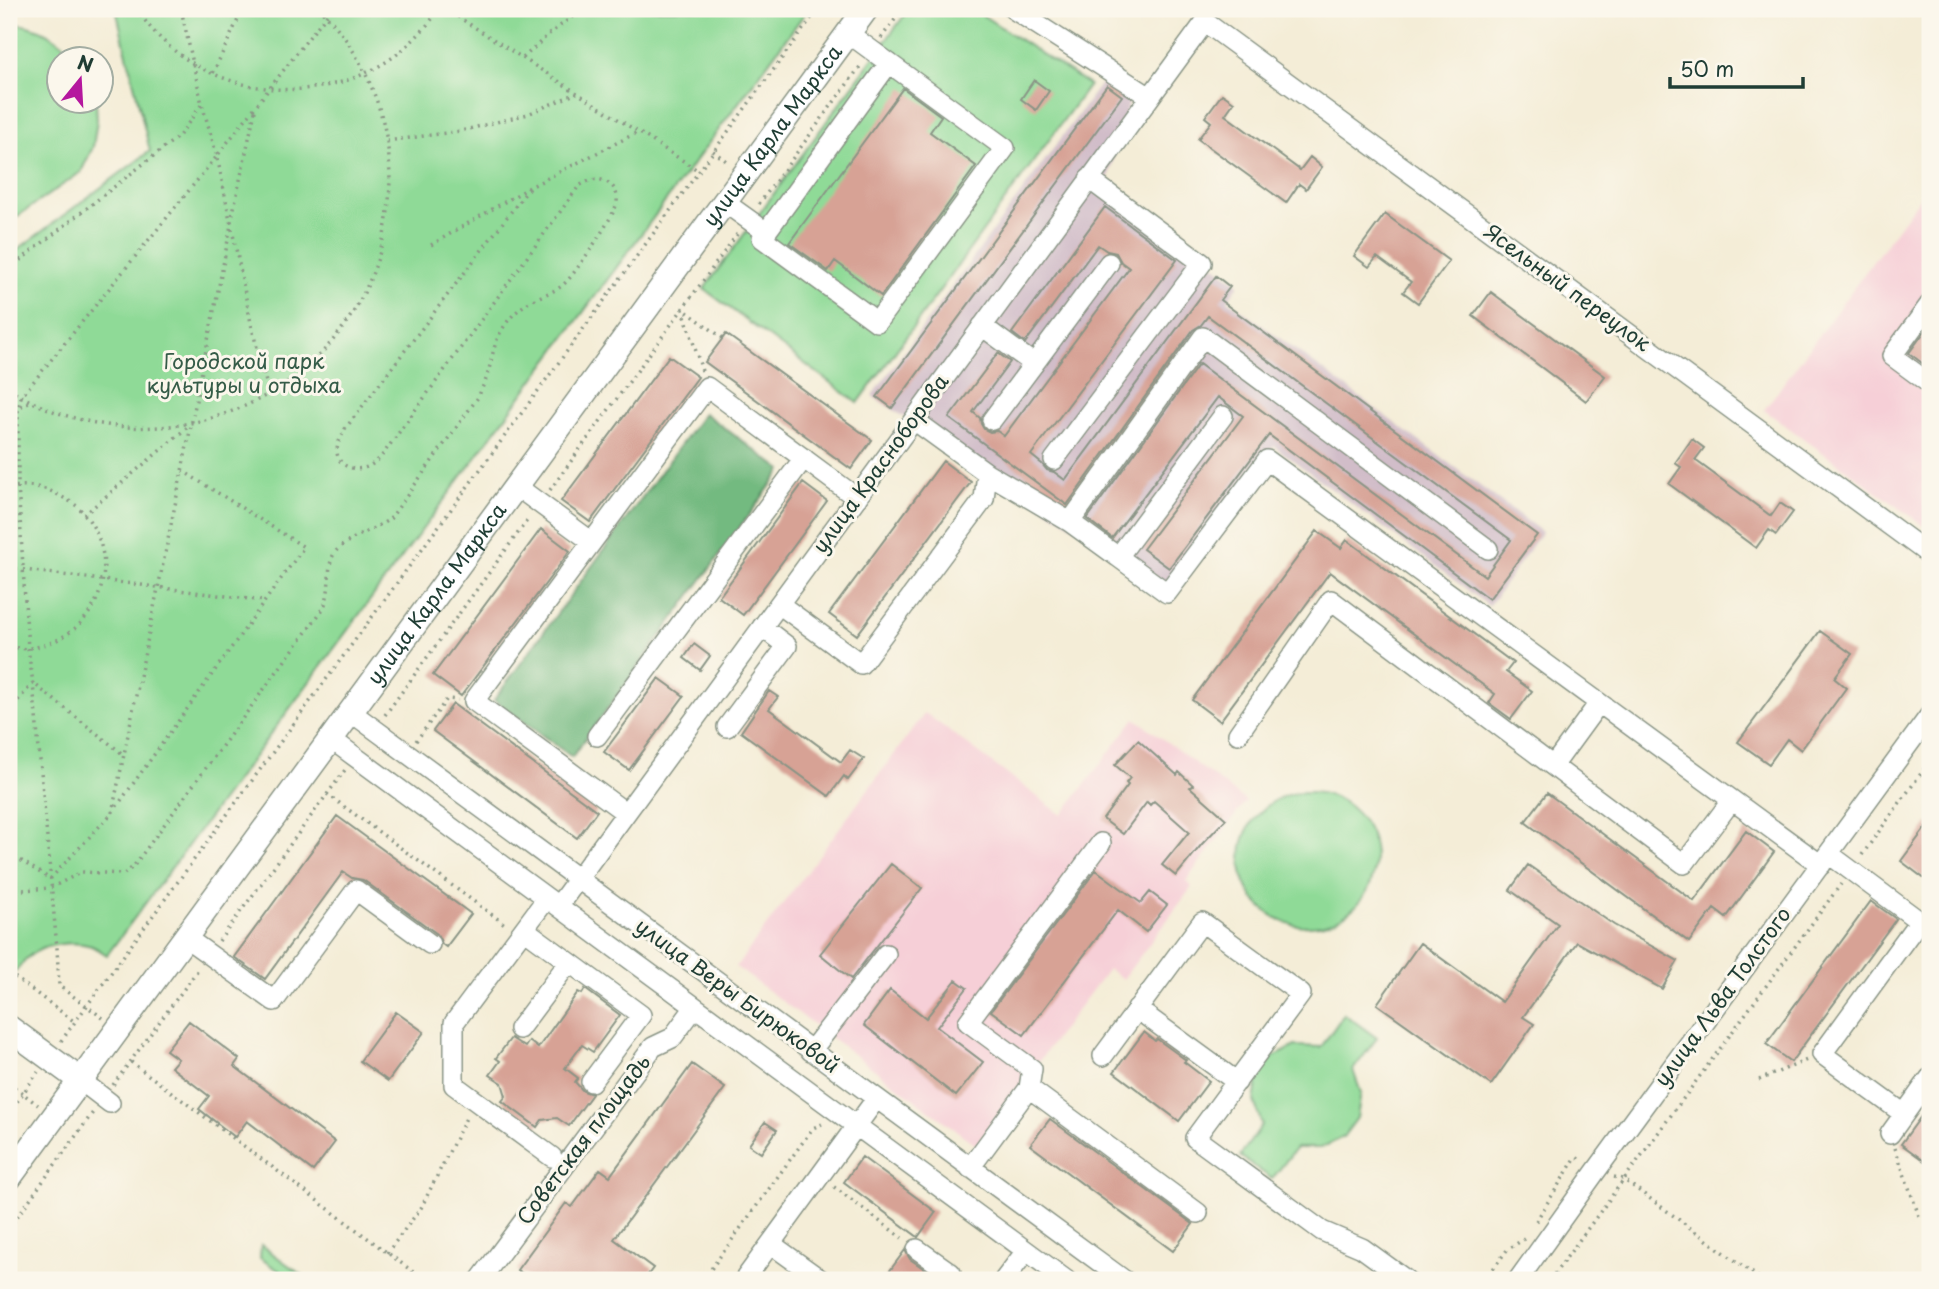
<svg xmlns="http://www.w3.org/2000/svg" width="1939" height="1289" viewBox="0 0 1939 1289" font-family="'Playpen Sans',sans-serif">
	<rect width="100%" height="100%" fill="#fbf7ec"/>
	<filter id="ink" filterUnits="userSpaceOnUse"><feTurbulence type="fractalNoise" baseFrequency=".0143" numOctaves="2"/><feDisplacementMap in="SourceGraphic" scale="14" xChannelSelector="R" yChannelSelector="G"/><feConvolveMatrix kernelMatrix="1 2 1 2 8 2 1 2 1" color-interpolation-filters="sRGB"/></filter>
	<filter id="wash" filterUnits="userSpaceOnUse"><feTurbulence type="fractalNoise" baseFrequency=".00686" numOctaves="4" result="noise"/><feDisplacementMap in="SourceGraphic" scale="28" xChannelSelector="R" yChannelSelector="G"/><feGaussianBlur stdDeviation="1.57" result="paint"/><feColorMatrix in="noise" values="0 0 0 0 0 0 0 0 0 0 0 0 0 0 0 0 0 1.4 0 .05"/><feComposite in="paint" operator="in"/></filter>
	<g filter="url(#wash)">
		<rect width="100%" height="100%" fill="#f4edd7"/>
		<path fill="#f6cfd7" d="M1930 184V530L1764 410Z
			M925 713 1062 815 1135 718 1246 801 1186 881 1192 887 1123 979 1108 969 976 1145 736 967Z"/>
		<path fill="#d1bdc9" d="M1106 77 1131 94 1106 186 1239 284 1228 300 1542 532 1489 606 1274 446 1168 588 872 396Z"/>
		<path fill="#8fda97" stroke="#578c66" stroke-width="2" d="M116 9H808L107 955C102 952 97 948 92 946 73 940 42 944 27 958 23 962 20 967 16 971L9 965V256L150 151Z
			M909 9H973L1089 85 858 403 704 289Z
			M9 23C40 25 58 38 80 59L60 60V102H96L97 120 93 147 81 172 9 222Z
			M1241 859a67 67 0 1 1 134 0a67 67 0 1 1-134 0Z
			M1344 1014 1377 1038 1353 1070 1361 1093 1357 1118 1343 1137 1321 1148H1296L1272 1179 1240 1156 1262 1125 1254 1101 1258 1077 1273 1057 1295 1046 1321 1047Z
			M261 1245 309 1280H310H293L260 1258Z"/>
		<path fill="#73ba80" stroke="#497c5a" stroke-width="2" d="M704 413 782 470 572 757 494 700Z"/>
		<g id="blocks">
			<path fill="#d7a295" d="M1034 80 1049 91 1036 110 1021 99Z
				M1107 85 1122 96 892 408 877 397Z
				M903 88 941 116 930 132 976 166 881 296 835 261 828 271 789 243Z
				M1222 94 1234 102 1225 115 1300 170 1310 157 1322 167 1306 189 1299 184 1286 203 1198 139 1211 122 1205 117Z
				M1105 207 1177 260 1031 455 1042 464 1047 470 1054 472 1065 480 1216 276 1230 287 1220 300 1537 535 1489 599 1269 435 1169 568 1143 549 1243 416 1218 397 1112 538 1087 519 1199 364 1485 576 1511 540 1208 316 1201 325 1193 330 1067 505 949 418 998 353 1010 362 973 412 980 418 981 424 984 429 990 432 997 431 1004 436 1129 268 1121 262 1116 253 1107 251 1098 245 1025 343 1012 333Z
				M1385 214 1449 261 1418 303 1403 292 1411 282 1377 257 1369 267 1354 256Z
				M1491 292 1605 376 1586 401 1473 316Z
				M1930 324V369L1909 353Z
				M726 334 872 440 851 469 705 362Z
				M669 356 698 377 590 522 561 501Z
				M1692 439 1704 448 1695 460 1771 516 1780 503 1793 512 1776 535 1769 530 1756 548 1669 484 1681 467 1675 463Z
				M943 461 971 482 857 635 829 614Z
				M803 483 827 501 743 615 719 597Z
				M541 529 570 551 461 696 433 675Z
				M1317 531 1341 548 1347 540 1513 663 1506 672 1532 691 1511 719 1489 703 1495 694 1330 572 1220 721 1192 700Z
				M1820 631 1852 654 1834 678 1846 688 1801 750 1787 739 1769 764 1738 742Z
				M694 644 710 656 700 670 684 658Z
				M659 678 684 696 629 770 604 752Z
				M769 691 778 697 769 709 841 762 850 750 864 759 848 780 844 776 829 796 741 732Z
				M453 704 597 811 577 838 433 731Z
				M1138 740 1177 775 1179 772 1193 785 1190 787 1226 819 1202 844 1176 876 1162 865 1189 832 1154 801 1150 805 1147 802 1123 834 1103 819 1128 785 1126 783 1130 778 1115 765Z
				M1547 793 1694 901 1746 831 1774 852 1726 918 1714 909 1689 942 1525 822Z
				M337 816 471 914 446 947 442 944 437 934 363 880 352 878 343 872 265 979 234 957Z
				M1930 822V883L1901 861Z
				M891 864 922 888 851 979 820 954Z
				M1528 865 1614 925 1678 961 1662 989 1577 942 1523 1017 1534 1024 1491 1085 1377 1004 1420 943 1502 1002 1558 924 1510 890Z
				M1096 870 1141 903 1150 892 1167 905 1146 932 1118 910 1024 1035 991 1011Z
				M1871 901 1896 919 1791 1062 1766 1044Z
				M956 980 967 988 937 1027 983 1062 956 1096 864 1025 890 990 926 1018Z
				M585 989 620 1015 593 1052 582 1045 565 1068 578 1078 575 1082 583 1091 592 1094 569 1126 557 1118 542 1120 537 1127 502 1101 506 1096 502 1083 490 1075 500 1061 496 1058 511 1038 525 1047 529 1041 538 1048 578 992 582 994Z
				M396 1012 424 1032 388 1081 360 1061Z
				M189 1021 239 1059 234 1066 335 1142 313 1171 247 1121 235 1137 199 1109 209 1096 171 1067 178 1059 166 1050Z
				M1144 1032 1155 1041 1157 1039 1186 1060 1184 1062 1209 1081 1179 1121 1114 1072Z
				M692 1064 725 1088 614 1239 653 1268 644 1280H532L517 1270 566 1203 572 1207 600 1169 610 1176Z
				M1930 1104V1165L1901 1144Z
				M1050 1119 1193 1224 1173 1251 1030 1145Z
				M765 1122 777 1130 761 1153 749 1145Z
				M862 1157 936 1212 918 1237 844 1182Z
				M905 1250 910 1259 929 1272 923 1280H883Z"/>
		</g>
	</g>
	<g filter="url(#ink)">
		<use href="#blocks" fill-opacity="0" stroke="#8a9586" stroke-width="2"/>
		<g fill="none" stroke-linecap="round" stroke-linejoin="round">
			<defs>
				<path id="minor" d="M1013 9 1150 97
					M1205 22 1930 555
					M848 33 1005 148 877 322 762 238 889 63
					M724 202 766 232
					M1930 304 1892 356 1930 384
					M982 326 1034 364
					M914 420 987 473 1070 522 1203 337 1488 549
					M992 420 1109 263
					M1054 460 1202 263 1089 179
					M516 486 592 542
					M1070 522 1118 557 1223 416
					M1118 557 1167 593 1267 460 1821 865
					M779 604 861 664 984 499 987 473
					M351 712 1124 1280
					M727 727 787 646 762 627
					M1238 734 1331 600 1684 864 1732 800
					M597 736 804 458
					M331 739 1066 1280
					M1553 766 1599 703
					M626 813 474 701 707 387 857 498
					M1829 854 1930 929
					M547 898 454 1023V1085L552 1157
					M558 906 1205 22
					M524 929 641 1015 591 1082
					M185 937 274 1001 356 890 430 944
					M1137 1009 1237 1082
					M519 1029 569 962
					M811 1051 886 954
					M1103 1056 1202 922 1301 994 1195 1138 1322 1231 1362 1248 1406 1280
					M80 1080 110 1103
					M1029 1088 1032 1069 968 1022 1101 843
					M1904 1114 1822 1054 1919 921
					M1890 1134 1930 1078
					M970 1168 1029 1088 1198 1213
					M771 1244 821 1280
					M917 1249 951 1273
					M480 1280 653 1047 672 1038 695 1007
					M744 1280 876 1099
					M1004 1280 1026 1251
					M1518 1280 1596 1171 1930 715"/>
				<g id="major">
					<path d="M9 1028 80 1080"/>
					<path id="s1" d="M9 1178 866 9"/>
				</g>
			</defs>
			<use href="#minor" stroke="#8a9586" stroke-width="22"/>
			<use href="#major" stroke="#8a9586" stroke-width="27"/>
			<path stroke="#8a9586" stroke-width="3.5" stroke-dasharray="2 5" stroke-linecap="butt" d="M137 9C191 95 315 115 396 55 413 42 427 26 440 9
				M446 9 699 171
				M881 38 903 9
				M523 58 549 34 583 9
				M213 73 243 9
				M387 141 461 131 528 114 577 93
				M713 151 729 163
				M759 204 862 64
				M231 222 256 106
				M232 229 252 328 269 394
				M431 245 530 187 638 132
				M9 269 179 136 202 104
				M702 371 683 309 723 338
				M9 389C150 477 340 408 382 244 392 203 393 159 382 118 371 78 350 38 320 9
				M9 414 30 401
				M9 488C25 483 46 487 60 496 66 499 73 503 78 507 129 558 100 638 30 648 23 650 16 647 9 647
				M550 490 738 233
				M84 515 190 425
				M9 568 264 601
				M9 711 33 683 124 755
				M385 715 529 518
				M416 741 447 699 458 700
				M327 794 506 925
				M112 813 182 471 231 225 217 156 202 104 181 9
				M9 853 50 879 112 813 304 547 183 471
				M1862 855 1930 761
				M9 891 50 888 82 872 124 874 133 867 323 609C330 595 328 581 330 565 331 560 333 554 337 550 346 540 376 528 390 519L479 396C481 389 485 383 487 376 492 361 493 344 502 330 510 316 522 305 537 298 547 293 557 291 565 283 575 274 616 214 617 202 618 192 613 184 604 181 595 177 588 181 579 186L381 457C377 461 372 465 367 467 354 472 337 466 337 451 337 443 342 436 345 429L530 187
				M219 941 345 770
				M9 973 75 1022
				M103 1018 59 986 57 948 33 683 28 649 18 485V408L21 397 217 156 331 9
				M61 1041 818 9
				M131 1062 424 1280
				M1759 1080 1807 1060
				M9 1083 38 1105
				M113 1085 200 967
				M9 1113 38 1072
				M1895 1148 1919 1216
				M1614 1177 1623 1179 1762 1280
				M834 1187 902 1238
				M1536 1221 1576 1157 1582 1161
				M9 1228 94 1111
				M387 1253 421 1208 467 1116
				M703 1280 813 1128 822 1124
				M1485 1280 1507 1250 1524 1239
				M1550 1280 1841 884"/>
			<use href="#minor" stroke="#fff" stroke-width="19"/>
			<use href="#major" stroke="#fff" stroke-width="24"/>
		</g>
	</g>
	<g text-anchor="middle" stroke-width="6" stroke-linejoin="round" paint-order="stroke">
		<g font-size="21" fill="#1f3d34" stroke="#fbf7ec">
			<text dy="7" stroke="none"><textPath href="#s1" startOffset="1292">улица Карла Маркса</textPath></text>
			<text transform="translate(1567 288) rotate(36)" y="7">Ясельный переулок</text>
			<text transform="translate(881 464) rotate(-54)" y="7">улица Красноборова</text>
			<text dy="7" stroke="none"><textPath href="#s1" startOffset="724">улица Карла Маркса</textPath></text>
			<text transform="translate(737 996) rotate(36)" y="7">улица Веры Бирюковой</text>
			<text transform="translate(1723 997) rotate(-54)" y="7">улица Льва Толстого</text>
			<text transform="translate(584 1140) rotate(-53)" y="7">Советская площадь</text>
		</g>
		<g font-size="21" fill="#355c48" stroke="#fbf7ec">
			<text x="244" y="369">Городской парк<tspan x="244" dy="24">культуры и отдыха</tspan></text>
		</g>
	</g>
	<rect width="1939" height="1289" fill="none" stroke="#fbf7ec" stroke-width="35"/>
	<g transform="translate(80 80) rotate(18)"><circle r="33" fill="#fbf7ec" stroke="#a3ada2" stroke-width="2"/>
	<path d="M0-5L12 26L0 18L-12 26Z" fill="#b5179e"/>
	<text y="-10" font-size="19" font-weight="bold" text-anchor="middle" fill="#1f3d34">N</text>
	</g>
	<path d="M1670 77v10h133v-10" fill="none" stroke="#1f3d34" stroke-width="3.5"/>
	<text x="1680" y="77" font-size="21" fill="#1f3d34" stroke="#fbf7ec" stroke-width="5" paint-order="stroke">50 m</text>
</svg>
